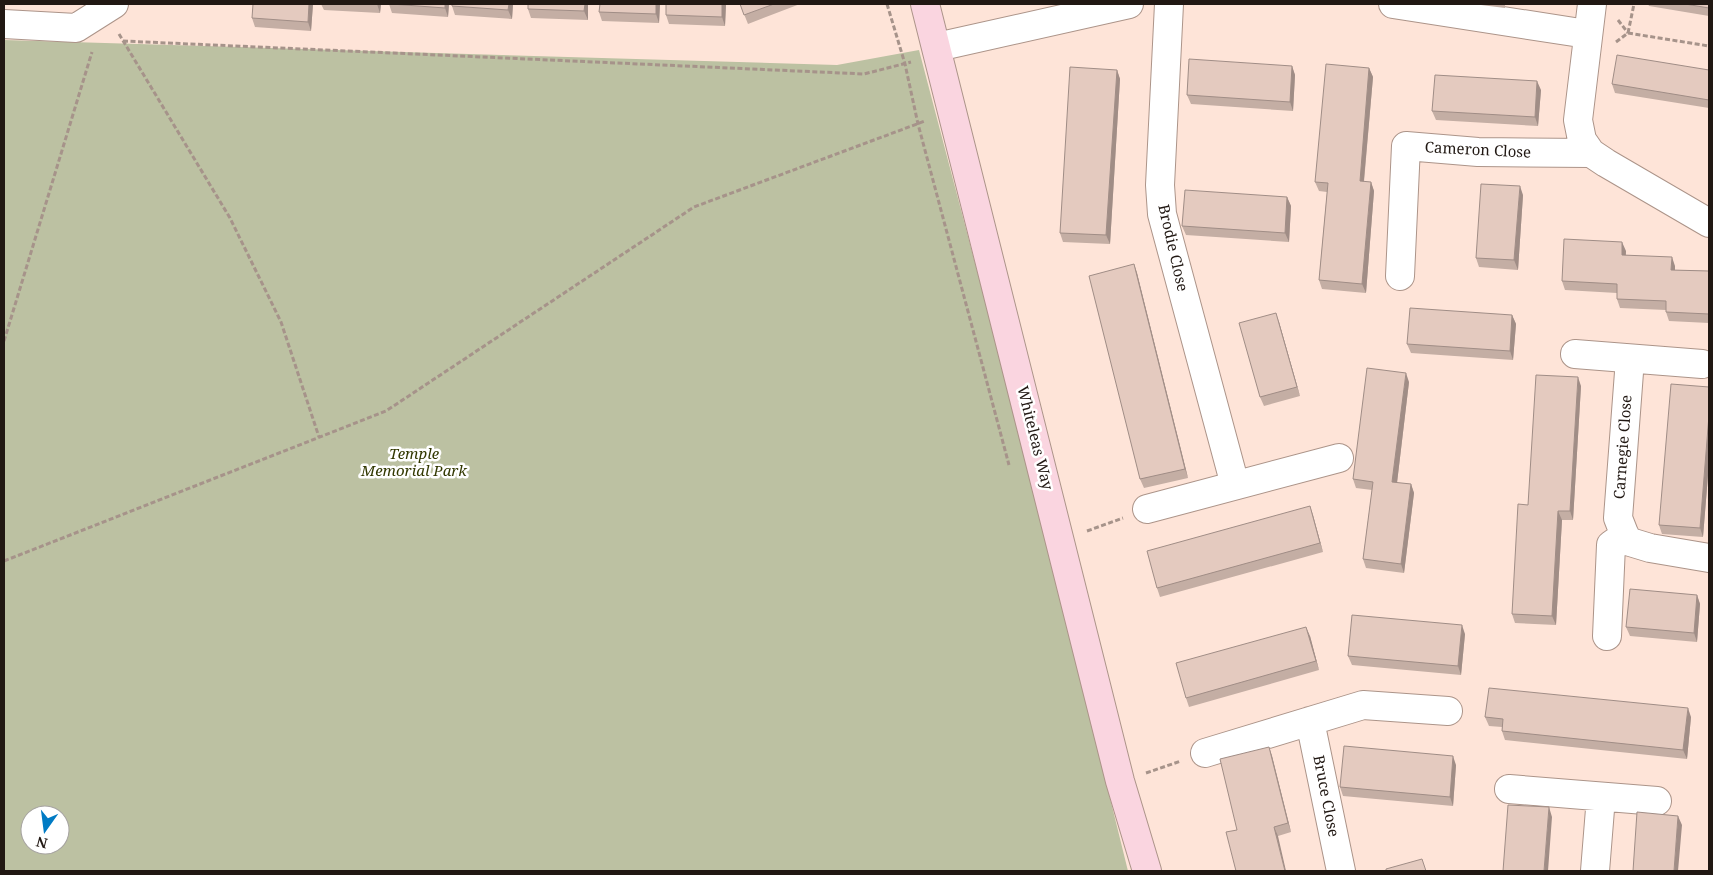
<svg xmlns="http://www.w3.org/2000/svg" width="1713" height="875" viewBox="0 0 1713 875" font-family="'Noto Serif',serif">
	<rect width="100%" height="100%" fill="#fee4d8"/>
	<path fill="#bcc1a2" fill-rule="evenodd" d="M4 40 837 65 919 50 1022 442 1128 871H4ZM30 815H60V845H30Z"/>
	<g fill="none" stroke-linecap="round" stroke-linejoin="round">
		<defs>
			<path id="minor" d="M1169 4 1160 185 1162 214 1235 485
				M1393 4 1587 34
				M1592 4 1578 120 1582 140 1591 153 1606 163 1709 223
				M4 24 76 28 114 4
				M937 47 1129 4
				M1400 276 1406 146 1478 152 1591 153
				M1575 354 1702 364
				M1630 359 1618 518 1627 541 1650 548 1709 558
				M1147 509 1339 458
				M1607 636 1611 545 1625 535
				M1310 721 1341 871
				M1205 753 1363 705 1448 711
				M1509 789 1657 801
				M1595 871 1601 797"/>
			<path id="secondary" d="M925 4 1120 781 1147 871"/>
		</defs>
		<use href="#minor" stroke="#ac9489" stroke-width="30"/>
		<use href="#secondary" stroke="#ac9489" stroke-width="30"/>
		<path stroke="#a6938a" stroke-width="3" stroke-dasharray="5 2.5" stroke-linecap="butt" d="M887 4 905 64 918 124 1009 465
			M1618 20 1628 33
			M1628 33 1634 4
			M119 34 230 218 281 322 319 437
			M123 41 864 74 911 62
			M1616 42 1628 33 1709 46
			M4 341 92 52
			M1087 531 1123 518
			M4 561 386 411 694 207 925 121
			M1146 773 1181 761"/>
		<use href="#minor" stroke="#fff" stroke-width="28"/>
		<use href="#secondary" stroke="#fad5e0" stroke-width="28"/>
	</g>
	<path fill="#c4aea4" d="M313 4 311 31 255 27 252 18Z
		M321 4H381L380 13 324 10Z
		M389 4H449L448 17 392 13Z
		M452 4H513L512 19 455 15 452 6Z
		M588 4V20L531 18 528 9Z
		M660 4 659 23 602 21 599 12Z
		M666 4H726L725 26 669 24 666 15Z
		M740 4H800L748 24Z
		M1473 4H1505V8Z
		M1648 4H1709V16L1649 6Z
		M1292 66 1295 75 1293 111 1191 104 1187 95Z
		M1369 68 1373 77 1364 182H1371L1374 191 1366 293 1322 289 1319 280 1327 192 1319 191 1315 182Z
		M1117 70 1120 79 1110 244 1063 242 1060 233Z
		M1709 70V108L1615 93 1612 84Z
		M1541 90 1538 126 1436 120 1432 111Z
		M1523 195 1518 270 1479 267 1476 258Z
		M1287 197 1291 206 1289 242 1186 235 1182 226Z
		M1626 251V255L1675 266V270L1709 271V323L1669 321 1666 312V310L1620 308 1617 299V293L1565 290 1562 281Z
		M1134 264 1137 273 1188 478 1144 488 1140 479Z
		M1512 315 1516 324 1513 360 1411 353 1407 344Z
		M1279 322 1300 396 1264 406 1260 397Z
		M1409 382 1397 483 1411 484 1414 493 1404 573 1366 568 1363 559 1372 490 1356 488 1353 479Z
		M1581 386 1573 520H1562L1556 625 1515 623 1512 614 1528 505Z
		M1709 387V463L1703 537 1662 534 1659 525Z
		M1310 506 1323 552 1160 597 1157 588Z
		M1697 595 1700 604 1697 642 1630 636 1626 627Z
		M1465 634 1461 675 1352 665 1348 656Z
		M1310 636 1319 670 1189 707 1186 698Z
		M1485 717H1691L1687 759 1505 740 1502 731V727L1489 726Z
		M1269 747 1272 756 1291 832 1278 836 1237 830Z
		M1456 765 1453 806 1343 796 1340 787Z"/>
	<path fill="#a08d86" d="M309 4H313L311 31 308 22Z
		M377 4H381L380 13Z
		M445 4H449L448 17 445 8Z
		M509 4H513L512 19 508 10Z
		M585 4H588V20L584 11Z
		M656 4H660L659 23 656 14Z
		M722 4H726L725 26 722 17Z
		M1292 66 1295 75 1293 111 1290 102Z
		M1369 68 1373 77 1363 190 1360 181Z
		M1117 70 1120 79 1110 244 1106 235Z
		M1537 81 1541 90 1538 126 1535 117Z
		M1371 182 1374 191 1366 293 1362 284Z
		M1520 186 1523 195 1518 270 1514 260Z
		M1287 197 1291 206 1289 242 1285 233Z
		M1622 242 1626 251 1625 264 1622 255Z
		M1672 257 1675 266V279L1671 270Z
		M1134 264 1137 273 1188 478 1185 469Z
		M1276 313 1279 322 1300 396 1297 387Z
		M1512 315 1516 324 1513 360 1510 351Z
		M1406 373 1409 382 1396 491 1392 482Z
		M1578 377 1581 386 1573 520 1570 511Z
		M1709 415V463L1703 537 1700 528Z
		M1411 484 1414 493 1404 573 1401 564Z
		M1310 506 1313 515 1323 552 1320 543Z
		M1558 511 1562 520 1556 625 1552 616Z
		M1697 595 1700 604 1697 642 1694 633Z
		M1462 625 1465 634 1461 675 1458 666Z
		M1306 627 1310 636 1319 670 1316 661Z
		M1688 708 1691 717 1687 759 1683 750Z
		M1269 747 1272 756 1291 832 1288 823Z
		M1453 756 1456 765 1453 806 1450 797Z
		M1549 807 1552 817 1548 871H1544Z
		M1678 816 1682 825 1678 871H1674Z
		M1274 827 1278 836 1286 871H1285Z"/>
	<path fill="#e4cabf" stroke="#a08d86" d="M253 4H309L308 22 252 18Z
		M391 4H445V8Z
		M452 4H509L508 10 452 6Z
		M528 4H585L584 11 528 9Z
		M600 4H656V14L599 12Z
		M666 4H722V17L666 15Z
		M740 4H774L744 15Z
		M1685 4H1709V8Z
		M1617 55 1709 70V100L1612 84Z
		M1189 59 1292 66 1290 102 1187 95Z
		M1326 64 1369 68 1360 181 1371 182 1362 284 1319 280 1328 183 1315 182Z
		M1070 67 1117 70 1106 235 1060 233Z
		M1435 75 1537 81 1535 117 1432 111Z
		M1481 184 1520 186 1514 260 1476 258Z
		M1185 190 1287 197 1285 233 1182 226Z
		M1564 239 1622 242V255L1672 257 1671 270 1709 271V314L1666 312V301L1617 299V284L1562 281Z
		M1134 264 1185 469 1140 479 1089 276Z
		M1410 308 1512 315 1510 351 1407 344Z
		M1276 313 1297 387 1260 397 1239 323Z
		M1367 368 1406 373 1392 482 1411 484 1401 564 1363 559 1373 482 1353 479Z
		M1536 375 1578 377 1570 511H1558L1552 616 1512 614 1518 504 1528 505Z
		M1671 384 1709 387V415L1700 528 1659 525Z
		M1310 506 1320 543 1157 588 1147 551Z
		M1630 589 1697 595 1694 633 1626 627Z
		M1352 615 1462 625 1458 666 1348 656Z
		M1306 627 1316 661 1186 698 1176 663Z
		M1489 688 1688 708 1683 750 1502 731 1503 719 1485 717Z
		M1344 746 1453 756 1450 797 1340 787Z
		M1269 747 1288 823 1274 827 1285 871H1236L1226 832 1237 830 1220 759Z
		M1508 805 1549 807 1544 871H1503Z
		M1637 812 1678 816 1674 871H1633Z
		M1422 859 1426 871H1386V869Z"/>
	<g text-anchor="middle" stroke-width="5" stroke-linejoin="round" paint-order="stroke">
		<g font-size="15" fill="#211813" stroke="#fff">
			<text transform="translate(1478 150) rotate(3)" y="5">Cameron Close</text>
			<text transform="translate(1173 248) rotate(77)" y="5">Brodie Close</text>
			<text transform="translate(1035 438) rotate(76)" y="5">Whiteleas Way</text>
			<text transform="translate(1623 447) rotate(-86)" y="5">Carnegie Close</text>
			<text transform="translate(1326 796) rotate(79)" y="5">Bruce Close</text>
		</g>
		<g font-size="15" font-style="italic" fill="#323800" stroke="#fff">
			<text x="414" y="459">Temple<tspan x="414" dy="17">Memorial Park</tspan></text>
		</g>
	</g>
	<rect width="1713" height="875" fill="none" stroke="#211813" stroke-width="10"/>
	<g transform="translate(45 830) rotate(194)"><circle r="24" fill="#ffffff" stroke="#a6a3a1"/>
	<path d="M0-4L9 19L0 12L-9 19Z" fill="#007bc4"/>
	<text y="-8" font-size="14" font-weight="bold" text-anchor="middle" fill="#211813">N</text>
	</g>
</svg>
